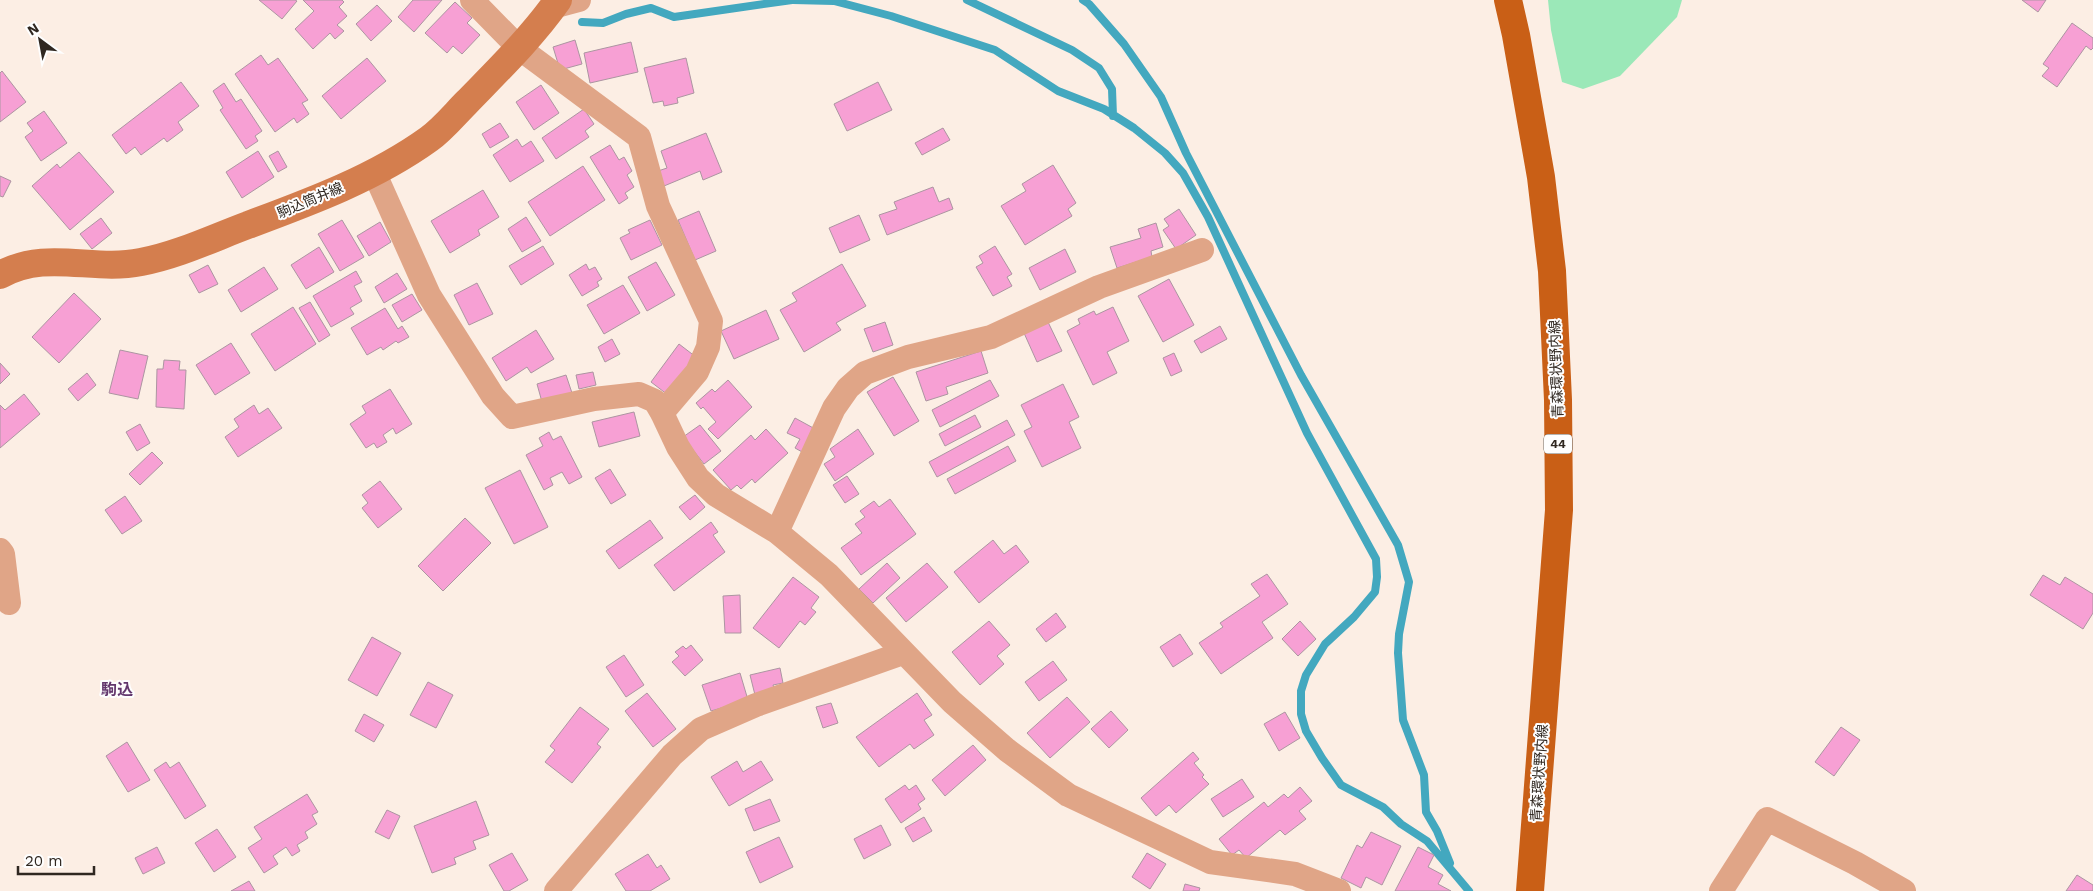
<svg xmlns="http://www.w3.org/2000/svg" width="2093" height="891" viewBox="0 0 2093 891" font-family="'Work Sans','Noto Sans JP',sans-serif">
	<rect width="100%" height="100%" fill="#fceee4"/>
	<path fill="#9be8b8" d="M1548 0H1682L1677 17 1620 76 1583 89 1562 82 1551 30Z"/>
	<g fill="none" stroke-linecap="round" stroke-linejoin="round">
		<path stroke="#43a8bf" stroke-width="8" d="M793 0 834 1 891 16 995 50 1058 91 1104 109 1134 128 1165 153 1183 173 1208 217 1307 433 1376 559 1377 577 1375 592 1354 617 1325 644 1306 675 1301 691V714L1306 731 1322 758 1341 785 1383 807 1401 824 1427 841 1469 891
			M967 0 1072 50 1099 68 1112 89 1113 116
			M1083 0 1089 4 1124 44 1161 97 1186 153 1301 375 1398 545 1409 582 1399 634 1398 653 1403 720 1424 775 1426 812 1437 831 1450 863
			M582 22 603 23 626 14 651 8 674 17 792 0"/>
	</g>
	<path fill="#f7a0d4" stroke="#ac95a1" d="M259 0H295L297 1 282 19Z
		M303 0H342L344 2 339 7 347 16 337 25 344 31 335 39 330 33 313 49 295 29 314 11Z
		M413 0H442L414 32 398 17Z
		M2022 0H2046L2038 12Z
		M455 2 472 18 467 23 480 35 462 54 453 46 447 53 425 33Z
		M377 5 392 21 371 41 356 24Z
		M2072 23 2093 38V48L2091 50 2086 46 2057 87 2042 76 2049 68 2043 64Z
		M575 40 582 64 560 70 553 47Z
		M631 42 638 72 590 83 584 53Z
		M261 55 268 65 278 58 308 100 302 103 309 114 297 123 294 118 275 132 235 74Z
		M367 58 386 81 341 119 322 96Z
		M686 58 694 93 677 98 678 103 664 106 663 101 653 103 644 68Z
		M2 71 26 102 0 122V73Z
		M181 82 199 106 178 122 183 130 167 142 164 138 141 155 135 147 126 154 112 135Z
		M878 82 892 110 847 131 834 104Z
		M224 83 236 102 241 99 262 131 255 136 258 141 246 149 220 110 223 108 213 91Z
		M541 85 559 113 534 130 516 102Z
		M584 109 594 124 585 131 589 137 556 159 542 138Z
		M44 111 67 143 41 161 25 137 33 131 27 123Z
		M500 123 509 137 490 148 482 134Z
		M943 128 950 140 922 155 915 143Z
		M706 133 722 172 703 180 700 171 664 186 658 171 667 168 661 151Z
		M517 139 522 147 531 141 544 161 510 182 493 155Z
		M610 145 619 160 624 157 632 171 627 175 634 187 625 193 628 198 619 204 590 157Z
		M258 151 274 177 242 198 226 172Z
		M278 151 287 167 278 172 269 156Z
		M79 152 114 192 70 230 32 186 57 164 60 168Z
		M1053 165 1076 203 1068 209 1072 216 1025 245 1001 206 1026 191 1022 184Z
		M583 166 605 200 550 236 528 202Z
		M0 176 11 181 3 197 0 196Z
		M933 187 939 202 949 198 953 209 887 235 879 215 897 209 894 202Z
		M483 190 499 217 478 230 480 235 450 253 431 221Z
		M1179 209 1196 235 1176 249 1163 230 1169 226 1164 219Z
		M699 211 716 251 695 260 678 220Z
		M859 215 870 240 840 253 829 228Z
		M526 217 541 241 522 252 508 229Z
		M101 218 112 233 92 249 80 234Z
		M342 220 364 257 340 271 318 234Z
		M650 220 662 245 631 260 620 238 630 233 628 230Z
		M380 222 391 242 369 256 357 236Z
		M1156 223 1163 247 1151 251 1152 257 1117 268 1110 247 1141 238 1138 229Z
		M543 246 554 264 521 285 509 266Z
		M995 246 1012 274 1007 277 1012 286 993 296 976 267 983 263 979 256Z
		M319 247 334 272 306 289 291 265Z
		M1065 249 1076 272 1040 290 1029 268Z
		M656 262 675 295 647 311 628 277Z
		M586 264 589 270 595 267 602 279 597 282 599 286 582 296 569 275Z
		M842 264 866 306 836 323 841 330 804 352 780 310 797 301 792 293Z
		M208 265 218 284 199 293 189 275Z
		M264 267 278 289 241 312 228 290Z
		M356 271 362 282 354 286 362 301 350 308 354 314 331 327 313 296Z
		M397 273 407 289 384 303 375 287Z
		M1169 279 1194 325 1163 342 1138 296Z
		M477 283 493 314 469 325 454 295Z
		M623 285 640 313 604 334 587 305Z
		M74 293 101 319 59 363 32 337Z
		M412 294 422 310 402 322 392 305Z
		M310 302 330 335 319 342 299 308Z
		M293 307 316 344 275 371 251 334Z
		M1113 307 1129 341 1107 352 1117 373 1093 385 1067 331 1080 324 1078 319 1094 311 1096 315Z
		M385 308 398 329 402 326 409 337 398 343 396 341 383 350 381 347 367 355 351 328Z
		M766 310 779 339 734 359 721 331Z
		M885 322 893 345 873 352 864 329Z
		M1048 322 1062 351 1037 362 1024 333Z
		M1220 326 1227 339 1201 353 1194 341Z
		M536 330 554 359 531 373 527 367 506 381 492 358Z
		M612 339 620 354 605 362 598 347Z
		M231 343 250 373 215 395 196 365Z
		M679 344 696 357 668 395 651 382Z
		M120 350 148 356 138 399 109 393Z
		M981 351 988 373 946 387 948 394 926 401 916 372Z
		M1174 353 1182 371 1171 376 1163 358Z
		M164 360 180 361 179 370H186L184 409 156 407 157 369H163Z
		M0 363 10 374 0 384Z
		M593 372 596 385 579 389 576 375Z
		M87 373 96 385 78 401 68 389Z
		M566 375 572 393 542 402 537 384Z
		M893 377 919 421 894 436 867 392Z
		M728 380 752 407 718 439 708 429 716 422 703 407 701 409 696 403 712 389 715 392Z
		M990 380 999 396 940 427 932 410Z
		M1063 384 1079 417 1069 422 1081 448 1042 467 1024 431 1032 427 1021 405Z
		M390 389 412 424 396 434 393 428 383 435 387 442 377 448 374 443 366 448 350 424 366 413 362 406Z
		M24 394 40 414 0 448V405L5 410Z
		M254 405 259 414 268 408 282 428 238 457 225 437 239 427 234 419Z
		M634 412 640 436 599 447 592 422Z
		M975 415 981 427 945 446 939 434Z
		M795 418 817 430 804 453 795 448 800 439 787 433Z
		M1007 420 1015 435 937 477 929 462Z
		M140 424 150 443 137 451 126 432Z
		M700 425 721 451 704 464 683 437Z
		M766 429 788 453 755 483 752 479 741 489 737 485 731 490 713 470 751 435 755 440Z
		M858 429 874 454 835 481 824 464 835 457 830 449Z
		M549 432 553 440 561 436 582 477 569 484 562 472 550 478 553 485 544 490 526 455 543 446 539 438Z
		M1008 446 1016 461 955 494 947 479Z
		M152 452 163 463 140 485 129 474Z
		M610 469 626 495 611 504 595 478Z
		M520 470 548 527 514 544 485 488Z
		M847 476 859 494 845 503 833 485Z
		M380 481 402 509 378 528 362 508 368 503 362 495Z
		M695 495 705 507 690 520 679 507Z
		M125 496 142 521 122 534 105 510Z
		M890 499 916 534 861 575 841 548 862 533 855 524 865 517 860 511 874 501 879 507Z
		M465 518 491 543 443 591 418 566Z
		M650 520 663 538 619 569 606 551Z
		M711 522 718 532 713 535 725 552 674 591 654 565Z
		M993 540 1004 554 1016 545 1029 562 979 603 954 572Z
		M887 563 900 578 873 603 859 589Z
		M927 563 948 587 906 622 886 598Z
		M1267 574 1288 604 1262 622 1273 638 1221 674 1199 643 1223 627 1220 623 1260 596 1251 584Z
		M2043 575 2060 585 2065 577 2093 594V613L2083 629 2030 595Z
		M793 577 819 597 811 608 816 612 805 625 800 621 779 648 753 628Z
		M740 595 741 633H725L723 596Z
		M1056 613 1066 627 1046 642 1036 629Z
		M989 621 1010 645 997 656 1004 664 980 685 952 652Z
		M1300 621 1316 639 1298 656 1282 639Z
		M1180 634 1193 654 1173 667 1160 647Z
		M372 637 401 653 377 696 348 680Z
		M691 645 703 660 685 676 672 662 679 656 675 652 683 646 686 649Z
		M624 655 644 685 626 697 606 667Z
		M1053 661 1067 680 1039 701 1025 682Z
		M780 668 783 683 773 685 775 691 755 695 750 675Z
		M740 673 748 700 711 711 702 685Z
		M428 682 453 695 436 728 410 715Z
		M647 693 676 729 653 747 625 711Z
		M917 693 932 715 924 720 934 735 914 749 910 744 879 767 856 737Z
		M1067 697 1090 722 1050 758 1027 733Z
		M831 703 838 723 823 728 816 707Z
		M580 707 609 729 597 744 601 747 572 783 545 762 555 750 550 746Z
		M1111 711 1128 730 1109 748 1091 729Z
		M1285 712 1300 738 1279 751 1264 724Z
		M364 714 384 725 374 742 355 731Z
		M1841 727 1860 740 1834 776 1815 762Z
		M127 742 150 780 128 792 106 756Z
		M973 745 986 760 945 796 932 780Z
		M1193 752 1199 759 1194 763 1204 775 1202 777 1209 784 1176 813 1169 805 1156 816 1141 798Z
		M737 761 743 772 761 761 773 780 729 806 711 777Z
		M166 762 170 768 179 762 206 806 185 819 154 770Z
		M1242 779 1254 797 1223 817 1211 799Z
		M905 785 909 790 916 785 925 799 918 804 921 809 901 823 885 799Z
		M1300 787 1312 801 1299 811 1306 819 1285 835 1280 830 1246 858 1239 850 1232 855 1219 839 1264 802 1268 807 1284 794 1288 798Z
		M307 794 318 812 312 815 317 824 305 832 308 838 297 845 300 851 292 856 286 847 273 856 278 864 264 873 248 848 262 839 254 827Z
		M770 799 780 821 754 831 745 809Z
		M476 801 489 835 473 841 476 849 454 858 456 864 432 873 414 826Z
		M387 810 400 816 389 839 375 832Z
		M924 817 932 831 913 842 905 828Z
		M881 825 891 845 864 859 854 839Z
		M217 829 236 857 214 872 195 843Z
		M1371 832 1401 846 1382 885 1366 877 1361 888 1341 878 1357 845 1362 848Z
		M779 837 793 867 760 883 746 852Z
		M157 847 165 863 143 874 135 858Z
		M1418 847 1434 855 1428 867 1443 875 1438 884 1451 891H1395Z
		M512 853 528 880 509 891H504L489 865Z
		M1147 853 1166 864 1150 889 1132 877Z
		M648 854 657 868 661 865 670 879 650 891H626L615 874Z
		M2077 875 2093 885V891H2066Z
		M249 881 255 891H231Z
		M1185 884 1200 888 1199 891H1183Z"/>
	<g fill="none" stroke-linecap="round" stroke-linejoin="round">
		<path stroke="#e0a587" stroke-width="24" d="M472 0 519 48 639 137 658 206 711 321 708 347 697 372 662 413
			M553 7 579 0
			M374 172 429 295 493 396 512 417 594 399 639 394 655 401 662 413 678 447 698 478 716 495 777 532 829 575 952 702 1007 750 1068 795 1210 862 1295 874 1339 891
			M777 532 834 408 848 388 865 373 908 357 991 337 1099 287 1202 250
			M0 550 3 554 9 603
			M556 891 672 755 701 729 756 705 903 653
			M1721 891 1767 819 1855 863 1904 891"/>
		<path stroke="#d47e4e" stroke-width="28" d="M0 275C47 249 92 272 141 262 178 255 213 238 248 225 310 202 375 178 429 139 443 129 455 114 467 102 499 69 532 37 558 0"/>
		<path stroke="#c95f16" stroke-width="28" d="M1508 0 1516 35 1541 177 1552 271 1558 400 1559 510 1530 891"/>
	</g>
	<g text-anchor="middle" stroke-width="4" stroke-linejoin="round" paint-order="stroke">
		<rect fill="#fefefe" stroke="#6d6863" stroke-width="1" x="1544" y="434.5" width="28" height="19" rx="4"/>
		<g font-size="12" font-weight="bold" fill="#2f2720">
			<text x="1558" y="448">44</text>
		</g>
		<g font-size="14" fill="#2f2720" stroke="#fefefe">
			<text transform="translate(310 200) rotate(-23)" y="5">駒込筒井線</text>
			<text transform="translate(1556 369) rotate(-92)" y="5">青森環状野内線</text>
			<text transform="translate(1539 773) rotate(-86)" y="5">青森環状野内線</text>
		</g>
		<g font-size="16" font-weight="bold" fill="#63376d" stroke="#fefefe">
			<text x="117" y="695">駒込</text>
		</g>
	</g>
	<g transform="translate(40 40) rotate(328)" stroke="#fefefe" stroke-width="4" paint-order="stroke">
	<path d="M0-4L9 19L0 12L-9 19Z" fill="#2f2720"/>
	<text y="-8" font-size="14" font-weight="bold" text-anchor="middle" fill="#2f2720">N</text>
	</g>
	<path d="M18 866v8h76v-8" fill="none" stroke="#2f2720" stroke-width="2.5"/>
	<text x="25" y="866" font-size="15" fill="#2f2720" stroke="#fefefe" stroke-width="4" paint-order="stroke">20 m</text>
</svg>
